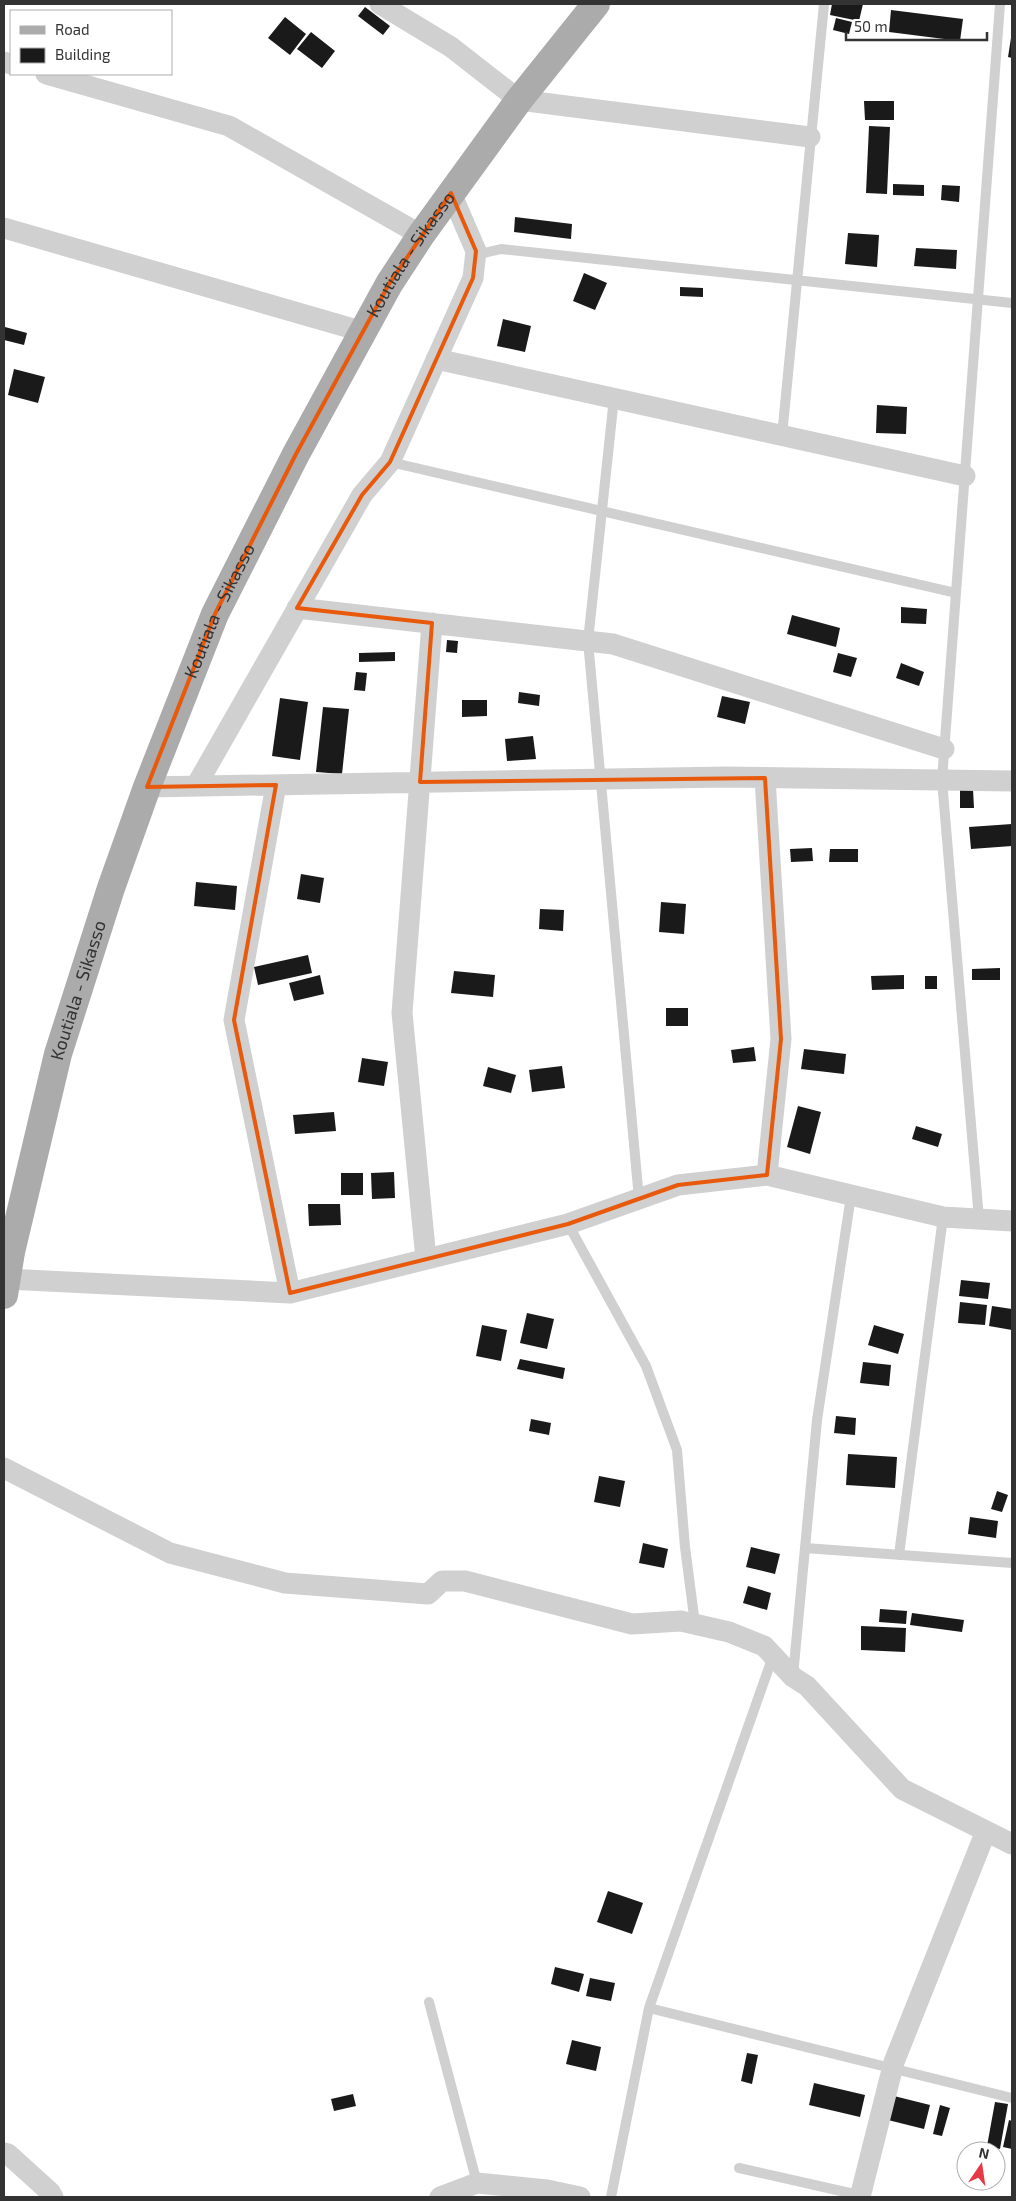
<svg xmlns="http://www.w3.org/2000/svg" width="1016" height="2201" viewBox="0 0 1016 2201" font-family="'Exo 2',sans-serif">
	<rect width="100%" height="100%" fill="#fff"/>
	<path fill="#1a1a1a" d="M832 4H863L859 21 830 15Z
		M365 7 390 26 383 35 358 16Z
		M891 10 963 19 960 41 889 32Z
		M285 17 306 34 290 55 268 38Z
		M836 18 852 22 849 34 833 30Z
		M311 32 335 51 322 68 297 49Z
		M1011 38H1012V58L1008 57Z
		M864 101H894V120H865Z
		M869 126 890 127 887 194 866 193Z
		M893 184 924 185V196L893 195Z
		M942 185 960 186 959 202 941 200Z
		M515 217 572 224 571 239 514 232Z
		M848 233 879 235 877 267 845 264Z
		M916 248 957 250 956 269 914 266Z
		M584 273 607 283 595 310 573 301Z
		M680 287 703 288V297L680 296Z
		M503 319 531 326 525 352 497 346Z
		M5 327 27 333 24 345 4 340Z
		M14 369 45 377 38 403 8 395Z
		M877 405 907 407 906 434 876 433Z
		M901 607 927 609 926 624 901 623Z
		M792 615 840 628 836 647 787 634Z
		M447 640 458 641 457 653 446 652Z
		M395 652V661L359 662V653Z
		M838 653 857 658 851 677 833 672Z
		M901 663 924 672 919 686 896 678Z
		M356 672 367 673 365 691 354 690Z
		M519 692 540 695 539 706 518 703Z
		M722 696 750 702 745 724 717 717Z
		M280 698 308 702 300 760 272 756Z
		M462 700H487V716L462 717Z
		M323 707 349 709 342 774 316 772Z
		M533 736 536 759 507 761 505 739Z
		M960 789H973L974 808H960Z
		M1012 824V846L971 849 969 827Z
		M812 848 813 861 791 862 790 849Z
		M830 849H858V862H829Z
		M301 874 324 878 320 903 297 899Z
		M196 882 237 886 235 910 194 906Z
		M661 902 686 904 684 934 659 932Z
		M540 909 564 910 563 931 539 929Z
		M308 955 312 973 258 985 254 967Z
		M1000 968V980H972V969Z
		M454 971 495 975 493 997 451 993Z
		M320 975 324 994 294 1001 289 983Z
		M904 975V989L872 990 871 976Z
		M925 976H937V989H925Z
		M666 1008H688V1026H666Z
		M754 1047 756 1061 733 1063 731 1050Z
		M804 1049 846 1054 844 1074 801 1069Z
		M362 1058 388 1062 384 1086 358 1082Z
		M562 1066 565 1088 532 1092 529 1070Z
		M488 1067 516 1075 511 1093 483 1086Z
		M798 1106 821 1112 810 1154 787 1147Z
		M334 1112 336 1131 295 1134 293 1115Z
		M916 1126 942 1134 938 1147 912 1139Z
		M394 1172 395 1198 372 1199 371 1173Z
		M341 1173H363V1195H341Z
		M308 1204H340L341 1225 309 1226Z
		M961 1280 990 1283 988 1299 959 1296Z
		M960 1302 987 1305 985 1325 958 1323Z
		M992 1306 1012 1309V1330L989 1326Z
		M527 1313 554 1319 547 1349 520 1343Z
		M482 1325 507 1330 501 1361 476 1356Z
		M874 1325 904 1334 898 1354 868 1345Z
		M520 1359 565 1368 563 1379 517 1369Z
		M863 1362 891 1365 889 1386 860 1383Z
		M836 1416 856 1418 855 1435 834 1433Z
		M531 1419 551 1423 549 1435 529 1431Z
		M848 1454 897 1457 895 1488 846 1485Z
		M599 1476 625 1481 620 1507 594 1502Z
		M997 1491 1008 1495 1002 1512 991 1509Z
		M970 1517 998 1521 996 1538 968 1534Z
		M643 1543 668 1549 664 1568 639 1563Z
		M751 1547 780 1554 775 1574 746 1567Z
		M748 1586 771 1593 767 1610 743 1603Z
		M880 1609 907 1611 906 1624 879 1622Z
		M912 1613 964 1620 962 1632 910 1625Z
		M861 1626 906 1628 905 1652 861 1650Z
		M608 1891 643 1903 632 1934 597 1922Z
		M555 1967 584 1974 579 1992 551 1984Z
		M590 1978 615 1983 611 2001 586 1996Z
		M572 2040 601 2047 596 2071 566 2064Z
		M747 2053 758 2055 752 2084 741 2081Z
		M814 2083 865 2095 860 2117 809 2105Z
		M353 2094 356 2106 334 2111 331 2099Z
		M894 2096 930 2105 924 2129 888 2120Z
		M995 2102 1008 2104 1000 2149 987 2146Z
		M940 2105 950 2108 942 2136 933 2134Z
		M1009 2120 1012 2121V2149L1003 2147Z"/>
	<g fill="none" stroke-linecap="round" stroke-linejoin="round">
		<path stroke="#d0d0d0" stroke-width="10" d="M475 255 501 249 1012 303
			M614 398 588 641 639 1199
			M782 436 824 4
			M390 462 956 593
			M979 1219 942 780 1000 4
			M568 1224 646 1366 677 1450 685 1547 695 1624
			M805 1548 1012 1563
			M899 1555 943 1217
			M793 1676 817 1420 851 1196
			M429 2002 477 2183
			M649 2008 1012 2098
			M739 2168 863 2196
			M611 2197 649 2008 773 1656"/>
		<path stroke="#d0d0d0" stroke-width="21" d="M380 4 451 47 519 100 810 137
			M4 62 11 64
			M46 74 229 126 421 235
			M4 228 364 332
			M436 359 965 476
			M297 608 613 644 944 749
			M765 778 781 1039 767 1175
			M276 785 234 1020 290 1293
			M196 786 362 495 390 462 473 278 476 251 451 193
			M147 787 725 777 1012 781
			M426 1259 402 1013 432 623
			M6 1279 290 1293 568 1224 678 1185 767 1175 943 1217 1012 1221
			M4 1468 170 1553 285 1583 428 1594 442 1581H465L632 1624 681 1621 729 1632 764 1646 793 1677 807 1686 902 1789 1012 1844
			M4 2153 8 2154 50 2192 53 2197
			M440 2197 477 2183 547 2190 580 2197
			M860 2197 894 2062 986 1831"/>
		<path stroke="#ababab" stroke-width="28" id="s1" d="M4 1295 11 1252 58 1054 111 888 147 787 215 614 296 454 389 284 421 235 519 100 596 4"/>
	</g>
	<path fill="none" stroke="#e8590c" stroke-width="4" stroke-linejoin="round" d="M451 193 476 251 473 278 390 462 362 495 297 608 432 623 420 782 765 778 781 1039 767 1175 678 1185 568 1224 290 1293 234 1020 276 785 147 787 215 614 296 454 389 284Z"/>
	<g text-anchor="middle" stroke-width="5" stroke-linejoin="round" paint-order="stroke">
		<g font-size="18" fill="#333" stroke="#fff">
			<text dy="6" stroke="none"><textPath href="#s1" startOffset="1124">Koutiala - Sikasso</textPath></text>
			<text dy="6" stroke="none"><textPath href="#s1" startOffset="719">Koutiala - Sikasso</textPath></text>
			<text dy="6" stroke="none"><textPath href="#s1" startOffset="314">Koutiala - Sikasso</textPath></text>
		</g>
	</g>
	<rect width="1016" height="2201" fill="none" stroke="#333333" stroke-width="10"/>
	<rect x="10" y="10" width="162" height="65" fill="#ffffff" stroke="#adadad"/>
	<rect x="20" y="26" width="25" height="8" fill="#ababab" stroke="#adadad"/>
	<text x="55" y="35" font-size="15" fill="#333333">Road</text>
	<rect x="20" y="48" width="25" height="15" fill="#1a1a1a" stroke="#adadad"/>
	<text x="55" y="60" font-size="15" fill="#333333">Building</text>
	<g transform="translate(981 2166) rotate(13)"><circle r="24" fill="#ffffff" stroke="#adadad"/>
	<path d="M0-4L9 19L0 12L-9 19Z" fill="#e63946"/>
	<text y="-8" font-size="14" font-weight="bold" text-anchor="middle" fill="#333333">N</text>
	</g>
	<path d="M846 32v8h141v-8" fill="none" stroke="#333333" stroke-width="2.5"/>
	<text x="854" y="32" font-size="15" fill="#333333" stroke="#ffffff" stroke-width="4" paint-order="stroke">50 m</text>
</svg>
